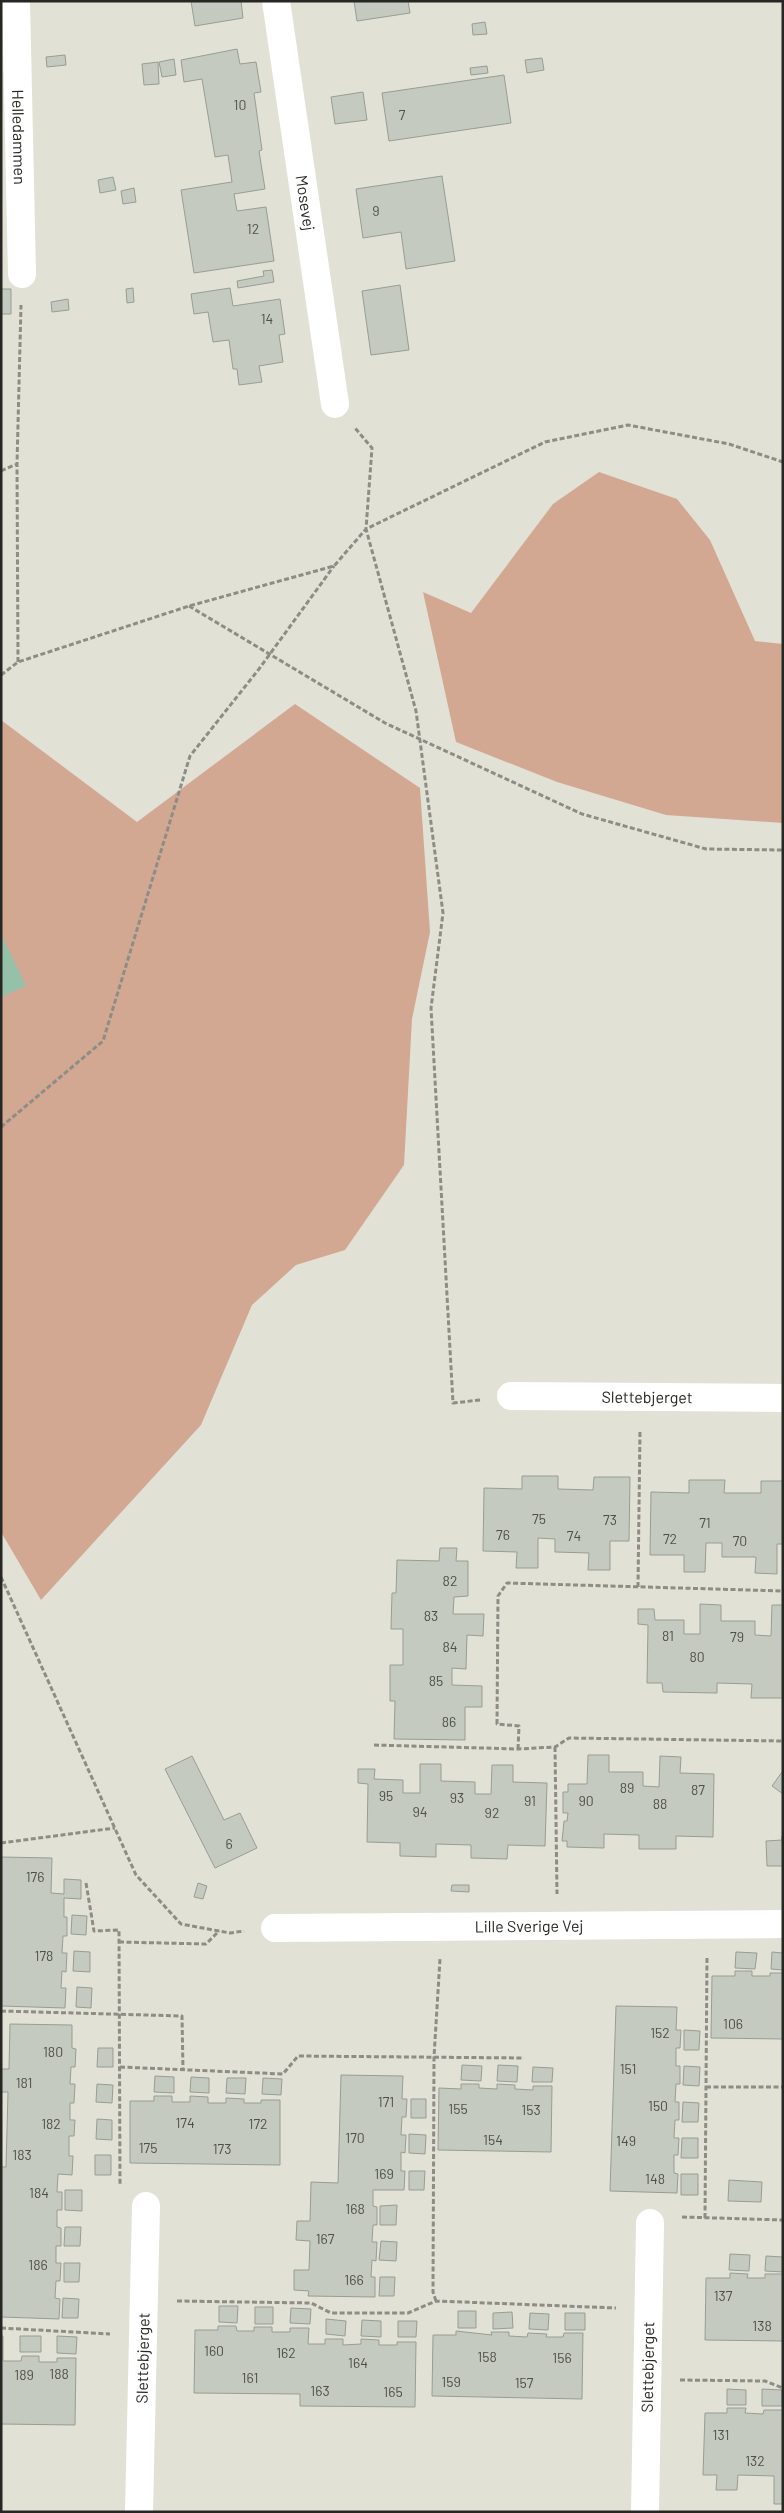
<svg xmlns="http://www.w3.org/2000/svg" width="784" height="2513" viewBox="0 0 784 2513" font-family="Barlow,sans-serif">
	<rect width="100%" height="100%" fill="#e2e1d6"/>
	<path fill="#d2a893" d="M599 472 677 499 710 540 755 641 783 644V823L666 815 557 782 456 742 423 592 471 613 553 504Z
		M295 704 420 788 430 932 412 1019 404 1165 345 1250 296 1265 252 1305 201 1425 41 1600 1 1532V720L137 822Z"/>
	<path fill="#95c1a8" d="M1 913 3 938 26 986 1 997Z"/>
	<path fill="#c4cac0" stroke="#989d94" d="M191 1H241L243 18 195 26Z
		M354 1H408L410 13 357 21Z
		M485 22 487 34 473 35 472 24Z
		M237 49 240 64 256 62 261 92 254 93 262 150 259 151 265 189 234 194 237 211 266 207 274 261 194 273 181 190 232 182 228 155 215 157 202 79 184 82 181 60Z
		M65 55 66 65 47 67 46 57Z
		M542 58 544 70 527 73 525 60Z
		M174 59 176 75 162 77 159 62Z
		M158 62 159 84 144 85 142 64Z
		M487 66 488 73 471 75 470 68Z
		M504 75 511 123 389 141 382 93Z
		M363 92 367 120 335 124 331 97Z
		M442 176 455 261 406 269 401 232 363 238 356 189Z
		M113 177 116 190 100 193 98 180Z
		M134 188 136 202 123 204 121 191Z
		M272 270 274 282 238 288 237 281 264 276 263 271Z
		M400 285 409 350 371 355 362 291Z
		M133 288 134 302 127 303 126 289Z
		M230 288 233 306 280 299 285 334 279 335 283 362 259 366 262 382 239 385 237 369H233L229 340 213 342 208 312 194 314 191 294Z
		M1 289H11V314H1Z
		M68 299 69 310 52 312 51 302Z
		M522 1476H558V1489L593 1490 594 1477H630L629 1541H610V1570H588L589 1553 555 1552V1539L538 1538V1568H516L517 1552 483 1551 484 1488 522 1489Z
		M689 1480H725L724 1493H761V1481H783V1544H777V1574L755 1573 756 1557H722V1543H706L705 1572H684V1555H650L651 1492 689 1493Z
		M440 1548H457L456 1561H468V1596L454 1597 453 1614H484L483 1636 467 1635 466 1669 452 1668V1685L482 1686V1707H465V1740L394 1739 395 1701H390V1665H403V1629H391L392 1593H396L397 1560 439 1561Z
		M700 1604 721 1605V1621H755V1635L771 1636 772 1605H783V1698H751L752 1684 717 1683V1693L663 1692 662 1683H647L648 1625 638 1624V1609H654L655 1620H684V1634H700Z
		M588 1755H609V1772H643V1786L659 1787 660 1756 681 1757 680 1773 714 1774 713 1837 676 1836V1849H639V1835L604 1834V1848L567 1847V1841H562L564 1821H567L568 1813H563V1792H568V1784H587Z
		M192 1756 224 1820 240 1813 257 1848 215 1868 165 1769Z
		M420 1764H441V1781L475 1782V1794H491L492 1765H513V1782L547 1783 545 1846 508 1845 507 1859 471 1858V1845L436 1844V1857L400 1856V1843L367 1842 368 1784 358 1783V1769H375L374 1779 403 1780V1793H420Z
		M782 1772 783 1773V1794L772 1786Z
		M782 1836 783 1866H767L766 1841 782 1840Z
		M1 1857 52 1858 51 1893 64 1894V1879L81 1880V1899L64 1898V1917H67V1936H63L62 1953H67L66 1972 62 1971 61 1988H66L65 2008 1 2006Z
		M198 1883 207 1886 203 1899 194 1897Z
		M452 1885H469V1892L451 1891Z
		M72 1915 87 1916 86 1935 71 1934Z
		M74 1951 90 1952V1972L73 1971Z
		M736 1952 757 1953 755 1969 735 1968Z
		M772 1952 783 1953V1970L771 1969Z
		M735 1971H752V1976H770V1973H783V2039L711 2038 712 1976H735Z
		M77 1987 92 1988 91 2008 76 2007Z
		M616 2006 677 2007 676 2030H681L680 2048H676V2066H680V2084H676L675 2102H679V2120H675L674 2138H679L678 2155H674V2173L678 2174 677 2193 610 2191Z
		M10 2024 72 2025V2048L76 2049 75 2067H71L70 2084H75L74 2103H70V2120H75L74 2136H69V2156H73L72 2175 58 2174 57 2192H62V2210H57V2227L61 2228V2246H56V2263H61L60 2281H56L55 2298 60 2299 59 2319 1 2317V2167H6L8 2092H1V2069H9Z
		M684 2030 700 2031 699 2050H684Z
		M98 2048H113V2067H97Z
		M462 2065 482 2066 481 2081 461 2080Z
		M498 2065 518 2066 517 2082 497 2081Z
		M684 2066 700 2067 699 2086 683 2085Z
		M533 2067 553 2068 552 2082H532Z
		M341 2075 403 2076 402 2099H407L406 2117H402L401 2135H406L405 2153 401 2152V2171H405L404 2190H373V2206L377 2207V2225H373L372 2242H377L376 2261 372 2260 371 2277H375V2297L308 2296 309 2291 294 2290V2270H309L310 2241 296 2240 297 2221H310L311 2182 338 2183Z
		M155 2076 174 2077V2093L154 2092Z
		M191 2077 209 2078V2093L190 2092Z
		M227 2078H246L245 2094 226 2093Z
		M263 2078 282 2079 281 2095 262 2094Z
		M97 2084 113 2085 112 2103 96 2102Z
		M461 2084H479V2088L497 2089V2084L515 2085V2089L533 2090V2086H552L551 2152 438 2150 439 2088 461 2089Z
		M154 2096H172V2102H190V2096L208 2097V2103H226V2098L244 2099V2103H261V2100H280V2165L130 2163V2101H154Z
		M411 2099H426V2118H411Z
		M683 2102 699 2103 698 2122H682Z
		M97 2119 112 2120V2140L96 2139Z
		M409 2134 426 2135 425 2154 409 2153Z
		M682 2138H698V2158H681Z
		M95 2155H111V2175H95Z
		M409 2171H425L424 2190H409Z
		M681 2174H698V2195H681Z
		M729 2180 762 2182 761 2202 728 2201Z
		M65 2190H82V2211L65 2210Z
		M397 2205 396 2225H380V2206Z
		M65 2227H81L80 2246H64Z
		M381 2241 397 2242 396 2261 379 2260Z
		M730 2254 750 2255 749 2271 729 2270Z
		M766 2256 783 2257V2272L765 2271Z
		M64 2263H80L79 2282H64Z
		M730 2273 748 2274 747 2278H765V2274H783V2341L705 2340 706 2278H730Z
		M380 2277H395L394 2296H379Z
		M63 2298 79 2299 78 2318H62Z
		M219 2306H238L237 2323 219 2322Z
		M255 2307H273V2324H255Z
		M291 2308 311 2309 310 2324 290 2323Z
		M458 2311H476V2328H458Z
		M512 2312 513 2328 493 2329V2313Z
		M530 2313 549 2314 548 2330 529 2329Z
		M565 2313H585V2330H565Z
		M326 2319 346 2321 345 2336 326 2334Z
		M362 2320 381 2321V2337L361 2336Z
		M398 2321H417L416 2337H398Z
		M218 2326H236L237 2331H254V2327H272V2332H290V2328H309L308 2344H325V2339H343V2345L361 2344V2339L379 2340V2345H397V2342H416L415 2407 300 2406V2394L194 2393 195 2330H218Z
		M456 2331 492 2335 491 2332H509V2336L527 2337 528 2333 547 2334 546 2337H563L564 2333H583L582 2399 432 2396 433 2335H456Z
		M1 2336H3V2361H21L22 2356H39V2362H57V2358H76L75 2425 1 2424Z
		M20 2336H41V2352H20Z
		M57 2336 77 2337 76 2354 57 2353Z
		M727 2389 746 2390V2405H727Z
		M762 2389 782 2390V2406H762Z
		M727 2408H746L745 2413 763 2414 764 2410H783V2504H774V2476L738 2475 737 2490H716L717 2475H703L705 2413H727Z"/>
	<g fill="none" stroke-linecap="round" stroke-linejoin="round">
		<path stroke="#8d8d85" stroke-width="3" stroke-dasharray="5 2.5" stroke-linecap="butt" d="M1 471 17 464
			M189 606 385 723 582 814 706 849 783 850
			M18 662 17 464 21 305
			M1 675 18 662 189 606 334 566 366 529 372 448 355 428
			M1 1127 103 1041 190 756 259 669 334 566
			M1 1202H2
			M480 1400 453 1403 431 1008 443 913 416 711 366 529 545 442 628 425 729 444 783 462
			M1 1577 136 1875 181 1924 230 1933 244 1931
			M638 1587 640 1430
			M374 1745 518 1749 555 1747 569 1738 783 1741
			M555 1747 557 1894
			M518 1749 519 1726 497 1724 498 1596 507 1583 783 1591
			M1 1843 115 1828
			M86 1883 94 1931 119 1930 120 2186
			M119 1942 206 1944 219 1931
			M1 2011 182 2016 183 2070
			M120 2067 283 2074 298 2056 524 2058
			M706 2087H783
			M682 2217 783 2220
			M705 2218 707 1956
			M177 2301 311 2303 331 2313H408L436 2301 616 2308
			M436 2301 433 2292 434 2057 440 1959
			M1 2328 110 2334
			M680 2380 765 2381 783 2388"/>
		<g stroke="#fff" stroke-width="28">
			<path id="s1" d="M16 1 22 274"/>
			<path id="s2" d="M276 1 335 404"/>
			<path id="s3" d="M511 1396 783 1398"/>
			<path id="s4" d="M275 1928 783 1924"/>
			<path id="s5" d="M139 2512 146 2206"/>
			<path id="s6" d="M645 2512 650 2223"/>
		</g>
	</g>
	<g text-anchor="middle" stroke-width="4.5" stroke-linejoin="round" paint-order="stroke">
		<g font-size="14" fill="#4e4f4a">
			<text x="240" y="110">10</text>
			<text x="402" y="120">7</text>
			<text x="376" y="216">9</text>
			<text x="253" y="234">12</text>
			<text x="267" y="324">14</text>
			<text x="539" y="1524">75</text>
			<text x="610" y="1525">73</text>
			<text x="705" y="1528">71</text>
			<text x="503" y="1540">76</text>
			<text x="574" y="1541">74</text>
			<text x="670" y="1544">72</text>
			<text x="740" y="1546">70</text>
			<text x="450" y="1586">82</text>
			<text x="431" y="1621">83</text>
			<text x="668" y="1641">81</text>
			<text x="737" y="1642">79</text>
			<text x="450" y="1652">84</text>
			<text x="697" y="1662">80</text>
			<text x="436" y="1686">85</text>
			<text x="449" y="1727">86</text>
			<text x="627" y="1793">89</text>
			<text x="698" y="1795">87</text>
			<text x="386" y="1801">95</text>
			<text x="457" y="1803">93</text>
			<text x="530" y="1806">91</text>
			<text x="586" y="1806">90</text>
			<text x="660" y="1809">88</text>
			<text x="420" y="1817">94</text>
			<text x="492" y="1818">92</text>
			<text x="229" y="1849">6</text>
			<text x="35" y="1882">176</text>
			<text x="44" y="1961">178</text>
			<text x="733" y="2029">106</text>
			<text x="660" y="2038">152</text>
			<text x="53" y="2057">180</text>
			<text x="628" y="2074">151</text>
			<text x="24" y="2088">181</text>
			<text x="386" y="2107">171</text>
			<text x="658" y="2111">150</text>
			<text x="458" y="2114">155</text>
			<text x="531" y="2115">153</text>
			<text x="185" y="2128">174</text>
			<text x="51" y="2129">182</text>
			<text x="258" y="2129">172</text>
			<text x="355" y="2143">170</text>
			<text x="493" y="2145">154</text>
			<text x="626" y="2146">149</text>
			<text x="148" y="2153">175</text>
			<text x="222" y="2154">173</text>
			<text x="22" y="2160">183</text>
			<text x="384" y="2179">169</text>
			<text x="655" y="2184">148</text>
			<text x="39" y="2198">184</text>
			<text x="355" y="2214">168</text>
			<text x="325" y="2244">167</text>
			<text x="38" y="2270">186</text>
			<text x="354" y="2285">166</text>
			<text x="723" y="2301">137</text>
			<text x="762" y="2331">138</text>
			<text x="214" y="2356">160</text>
			<text x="286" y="2358">162</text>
			<text x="487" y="2362">158</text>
			<text x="562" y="2363">156</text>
			<text x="358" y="2368">164</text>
			<text x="59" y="2379">188</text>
			<text x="24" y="2380">189</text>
			<text x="250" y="2383">161</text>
			<text x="451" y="2387">159</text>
			<text x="524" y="2388">157</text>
			<text x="320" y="2396">163</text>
			<text x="393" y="2397">165</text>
			<text x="721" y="2440">131</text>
			<text x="755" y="2466">132</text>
		</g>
		<g font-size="16" fill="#262622" stroke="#efefe3">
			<text dy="6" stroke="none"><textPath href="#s1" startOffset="136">Helledammen</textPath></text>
			<text dy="6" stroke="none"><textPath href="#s2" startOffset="204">Mosevej</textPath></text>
			<text dy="6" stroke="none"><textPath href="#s3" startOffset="136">Slettebjerget</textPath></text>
			<text dy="6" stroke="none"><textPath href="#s4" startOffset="254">Lille Sverige Vej</textPath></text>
			<text dy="6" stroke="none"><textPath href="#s5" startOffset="154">Slettebjerget</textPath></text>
			<text dy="6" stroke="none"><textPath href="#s6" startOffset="145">Slettebjerget</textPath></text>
		</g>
	</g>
	<rect width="784" height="2513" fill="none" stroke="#262622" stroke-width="5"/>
</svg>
